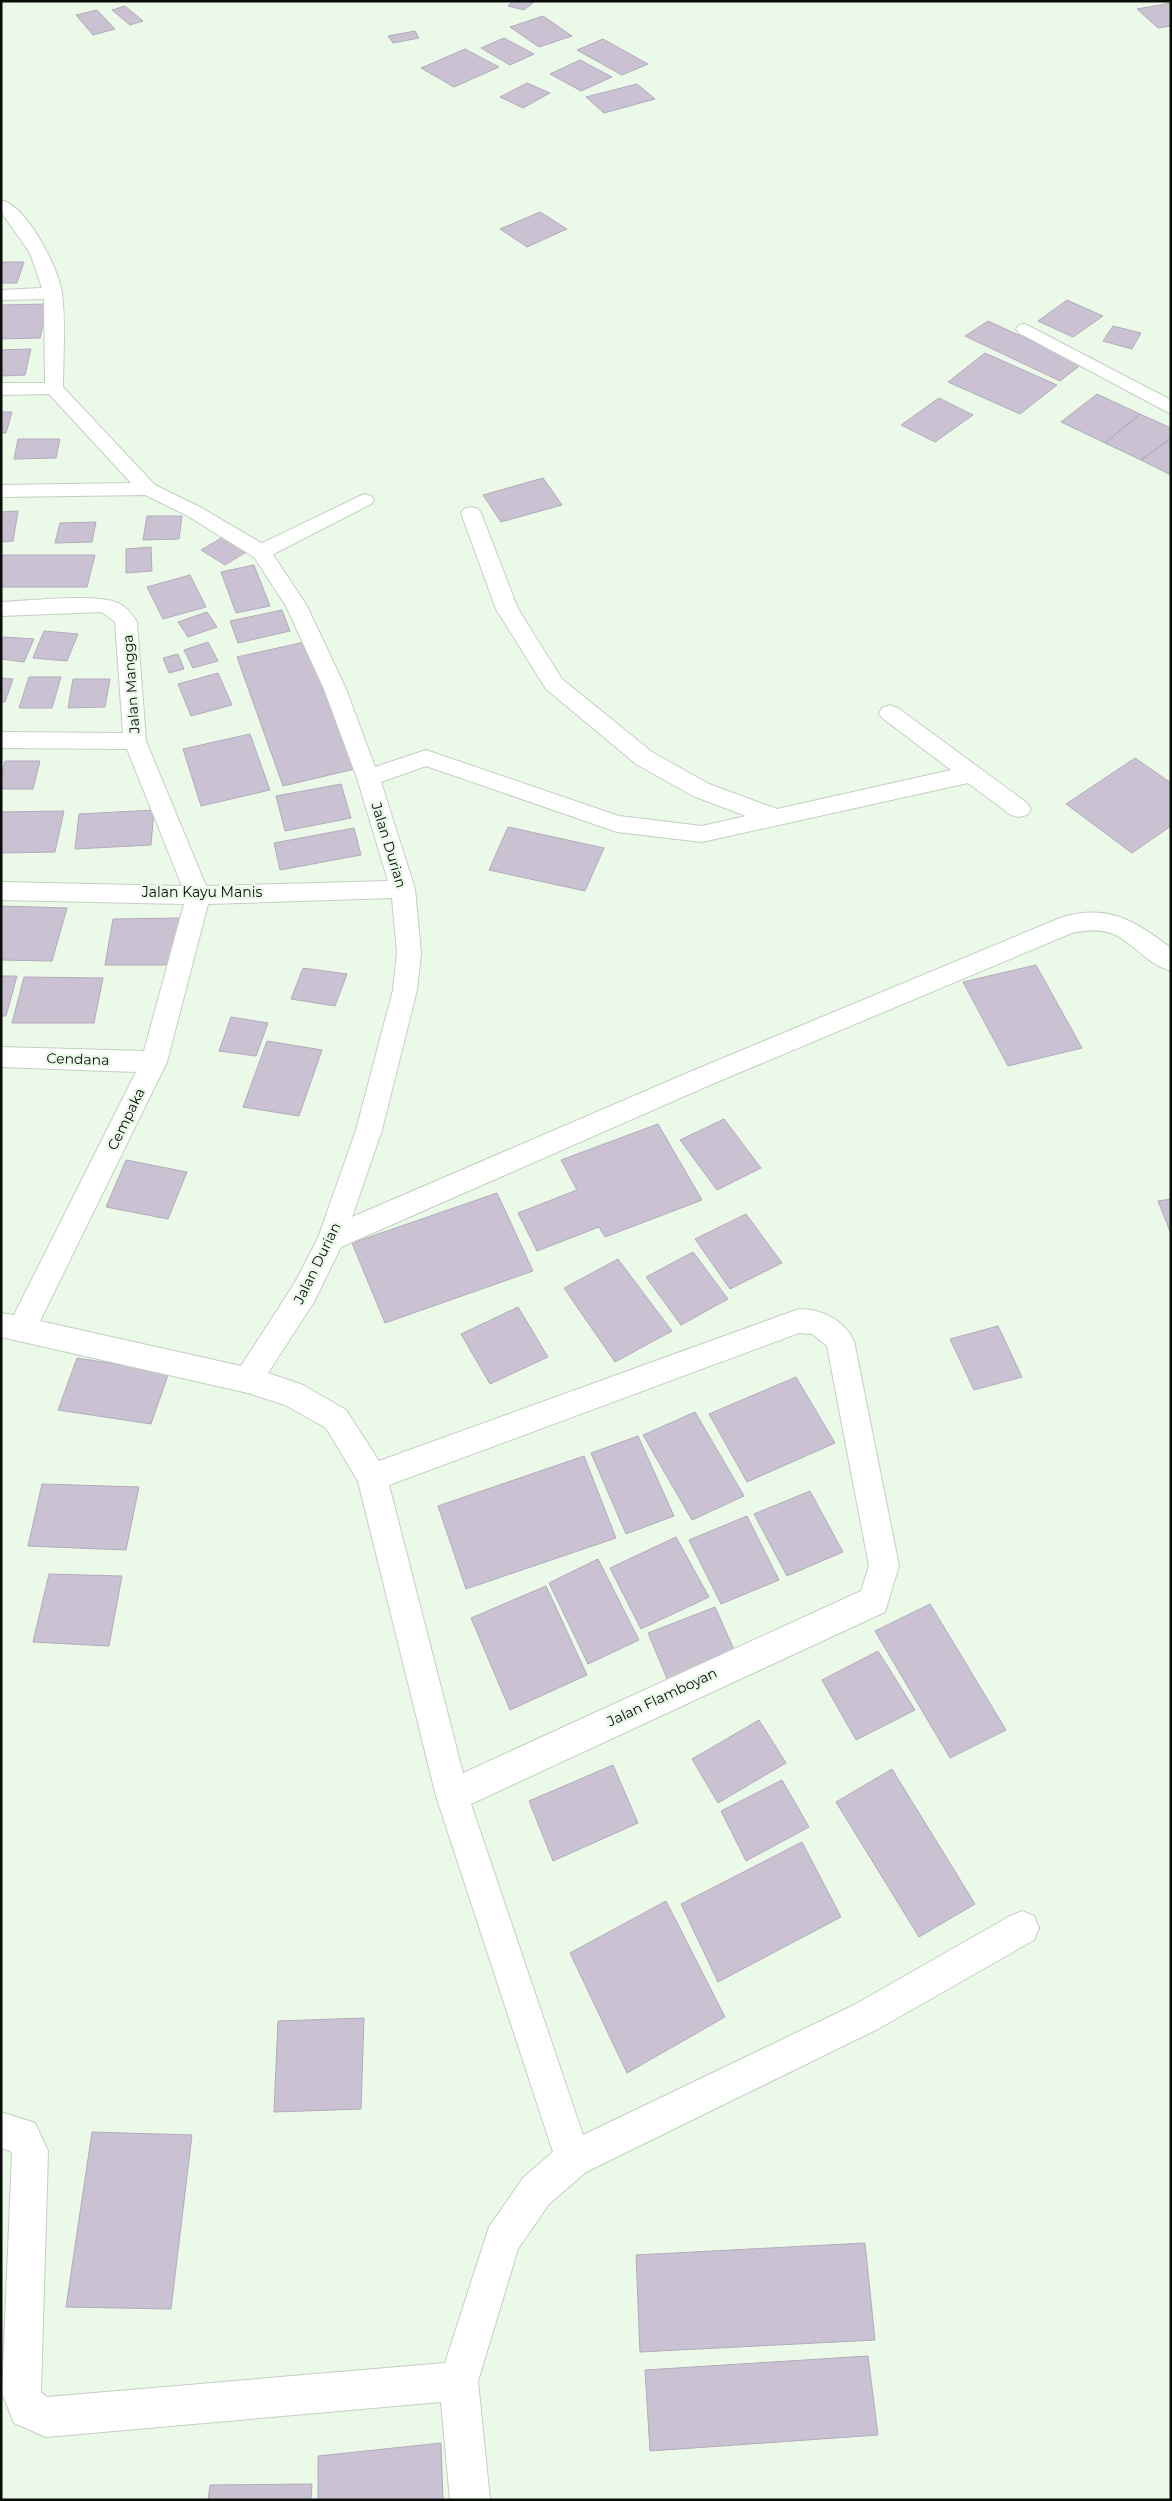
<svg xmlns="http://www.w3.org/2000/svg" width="1172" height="2501" viewBox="0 0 1172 2501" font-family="Montserrat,sans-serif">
	<rect width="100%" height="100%" fill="#ebf9e9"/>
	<path fill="#cac2d3" stroke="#b2abbb" d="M513 1H531L534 2 524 10 508 6Z
		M1171 3V26L1158 28 1137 9Z
		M125 6 143 21 130 25 112 10Z
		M97 10 115 29 93 35 76 15Z
		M543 16 572 36 539 47 510 27Z
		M415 31 419 38 393 43 388 36Z
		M504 38 534 54 510 65 481 48Z
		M603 39 648 64 622 75 577 50Z
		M465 49 499 67 454 87 421 68Z
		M580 60 612 77 581 91 550 74Z
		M527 83 550 93 523 108 500 97Z
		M637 84 655 99 604 113 586 97Z
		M540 212 567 229 527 247 500 229Z
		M1 262H24L17 283H1Z
		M1067 300 1103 316 1073 337 1038 321Z
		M48 304 40 338 1 339V305Z
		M988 321 1082 364 1060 381 965 336Z
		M1113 326 1141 333 1132 349 1103 341Z
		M31 349 25 375 1 376V350Z
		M985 353 1057 385 1020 414 948 382Z
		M1097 394 1140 414 1105 443 1061 422Z
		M939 398 973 415 935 442 901 425Z
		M1 412H12L6 433H1Z
		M1140 414 1171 428V438L1141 460 1105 443Z
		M1171 438V475L1141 460Z
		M18 439H60L56 458 14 459Z
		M543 478 562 505 501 522 483 495Z
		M18 511 13 541 1 542V512Z
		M147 516H182L179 539 143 540Z
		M96 522 92 542 55 543 60 523Z
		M228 534 251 549 225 565 201 550Z
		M151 547 152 571 126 573V549Z
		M1 555H95L87 587H1Z
		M254 565 270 606 236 613 221 572Z
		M190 575 206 607 163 619 147 587Z
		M282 610 290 631 238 643 230 621Z
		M207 612 217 627 188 637 178 622Z
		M44 631 78 634 67 661 33 658Z
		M4 637 34 639 24 662 1 659V641Z
		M309 641 359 768 283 786 237 657Z
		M208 642 218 661 193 668 184 650Z
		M178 654 184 669 169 673 163 658Z
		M218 673 232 705 191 716 178 684Z
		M29 677H61L52 708H19Z
		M1 678 13 679 5 702H1Z
		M73 679H110L105 707 68 708Z
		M250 734 270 790 201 806 183 749Z
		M1135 758 1171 783V826L1132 853 1066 804Z
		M5 761H40L33 789H1V776Z
		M341 784 351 818 285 831 276 796Z
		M154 810 151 845 75 849 79 814Z
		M64 811 55 852 1 853V812Z
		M508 827 604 848 585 891 489 870Z
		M354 828 361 855 280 870 274 843Z
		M1 906 67 908 52 961 1 960Z
		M181 918 174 965H105L113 919Z
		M1036 965 1082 1048 1008 1066 963 982Z
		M303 968 347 974 335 1006 291 999Z
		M1 976H17L6 1016H1Z
		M24 977 103 978 94 1023H12Z
		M231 1017 268 1023 256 1056 219 1051Z
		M267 1041 322 1050 299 1116 243 1107Z
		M724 1119 761 1168 717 1190 680 1140Z
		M658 1124 702 1200 605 1237 599 1227 537 1251 518 1213 577 1190 561 1160Z
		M126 1160 187 1172 168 1219 106 1207Z
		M497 1193 533 1271 385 1323 352 1243Z
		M1171 1199V1234L1158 1201Z
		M746 1214 782 1263 730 1289 695 1239Z
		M693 1252 728 1299 681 1325 646 1277Z
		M618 1259 672 1331 615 1362 564 1288Z
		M518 1307 548 1357 490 1384 461 1334Z
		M998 1326 1022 1377 974 1390 950 1339Z
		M77 1358 169 1372 151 1424 58 1410Z
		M796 1377 835 1443 747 1482 709 1414Z
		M695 1412 744 1496 692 1520 643 1435Z
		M638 1436 674 1516 626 1534 591 1453Z
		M584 1456 616 1538 466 1589 438 1506Z
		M42 1484 139 1487 126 1550 28 1546Z
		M810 1491 843 1552 787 1576 754 1514Z
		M747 1516 779 1580 721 1604 689 1540Z
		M676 1537 709 1597 641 1629 610 1568Z
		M598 1559 639 1640 588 1664 549 1583Z
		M49 1574 122 1576 109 1646 33 1642Z
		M546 1586 587 1675 510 1710 471 1618Z
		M930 1604 1006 1730 950 1758 875 1631Z
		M715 1607 736 1654 668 1681 648 1633Z
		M878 1651 915 1710 856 1740 822 1680Z
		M759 1720 786 1763 718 1803 692 1759Z
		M613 1765 638 1823 553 1861 529 1801Z
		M892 1769 975 1904 919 1937 836 1802Z
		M782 1780 809 1827 746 1861 721 1811Z
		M802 1842 841 1917 718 1982 681 1904Z
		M666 1901 725 2017 627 2073 570 1953Z
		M364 2018 361 2109 274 2112 278 2021Z
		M92 2132 192 2135 171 2309 66 2307Z
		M865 2243 875 2340 640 2352 636 2255Z
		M868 2356 878 2435 650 2451 645 2370Z
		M441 2443 443 2500H318V2456Z
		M312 2484 311 2500H208L210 2485Z"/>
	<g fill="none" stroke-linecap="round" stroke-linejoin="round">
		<defs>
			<path id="service" d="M364 494 371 496 374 500 371 504 268 557 261 559 254 557 251 552 254 547Z"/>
			<path id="minor" d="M1 200C27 206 59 268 62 294 66 324 63 357 63 387L155 485 200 507 268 547 307 606 346 689 375 767 426 750 619 816 702 826 746 816 693 796 636 764 546 689 496 609 461 513 464 509 471 507 478 509 481 513 518 609 562 679 652 752 709 784 777 809 951 770 882 718 879 713 882 708 890 705 898 708 1027 803 1031 809 1027 815 1019 817 1011 815 968 783 702 842 617 832 426 766 381 782 415 889 421 953 417 990 382 1130 352 1217 692 1071 1060 918C1107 903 1134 920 1171 948V971C1130 958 1128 920 1072 933L710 1085 341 1247 314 1302 268 1373 303 1385 346 1410 379 1461 799 1309C822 1309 844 1320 854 1341L899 1566 885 1612 471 1804 583 2135 854 2005 1010 1916 1022 1911 1034 1916 1039 1928 1034 1940 878 2029 586 2172 549 2204 518 2249 478 2381 490 2500H450L441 2402 46 2437 14 2423 2 2393 12 2154 10 2151 1 2148V2112L35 2123 48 2151 41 2392 47 2397 445 2363 489 2227 523 2178 553 2152 436 1796 358 1481 326 1428 285 1405 248 1393 1 1337V1313L14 1315 136 1072 1 1067V1047L144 1051 184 904 1 900V882L182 886 127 749 1 748V732L123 733 115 622 102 612 1 616V602C28 601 96 593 118 603 127 607 132 614 137 622L146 741 206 886 388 881 357 778 324 689 286 606 254 557 186 515 145 495 1 497V485L131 483 49 394 1 395V383H45L44 299 1 300V290L42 288 30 253 1 212ZM392 898 397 953 393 990 356 1130 318 1238 294 1284 241 1366 40 1321 167 1062 208 904ZM799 1333 812 1334 827 1346 869 1566 861 1591 463 1773 389 1485Z
				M1025 324 1171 400V414L1019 333 1016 329 1019 325Z"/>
		</defs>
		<use href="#service" stroke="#c3d0c1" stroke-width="2"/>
		<use href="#minor" stroke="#c3d0c1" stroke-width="2"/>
		<use href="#service" fill="#fff" fill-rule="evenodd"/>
		<use href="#minor" fill="#fff" fill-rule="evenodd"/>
	</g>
	<g text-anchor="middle" stroke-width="5" stroke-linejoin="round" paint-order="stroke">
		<g font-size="14" fill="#090e09" stroke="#ebf9e9">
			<text transform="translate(131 684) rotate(-94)" y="5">Jalan Mangga</text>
			<text transform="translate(389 845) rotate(73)" y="5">Jalan Durian</text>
			<text x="202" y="897">Jalan Kayu Manis</text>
			<text transform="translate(78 1059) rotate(2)" y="5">Cendana</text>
			<text transform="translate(126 1119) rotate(-64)" y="5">Cempaka</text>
			<text transform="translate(317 1263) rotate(-64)" y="5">Jalan Durian</text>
			<text transform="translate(662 1697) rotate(-25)" y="5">Jalan Flamboyan</text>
		</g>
	</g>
	<rect width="1172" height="2501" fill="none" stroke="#090e09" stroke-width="5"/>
</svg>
